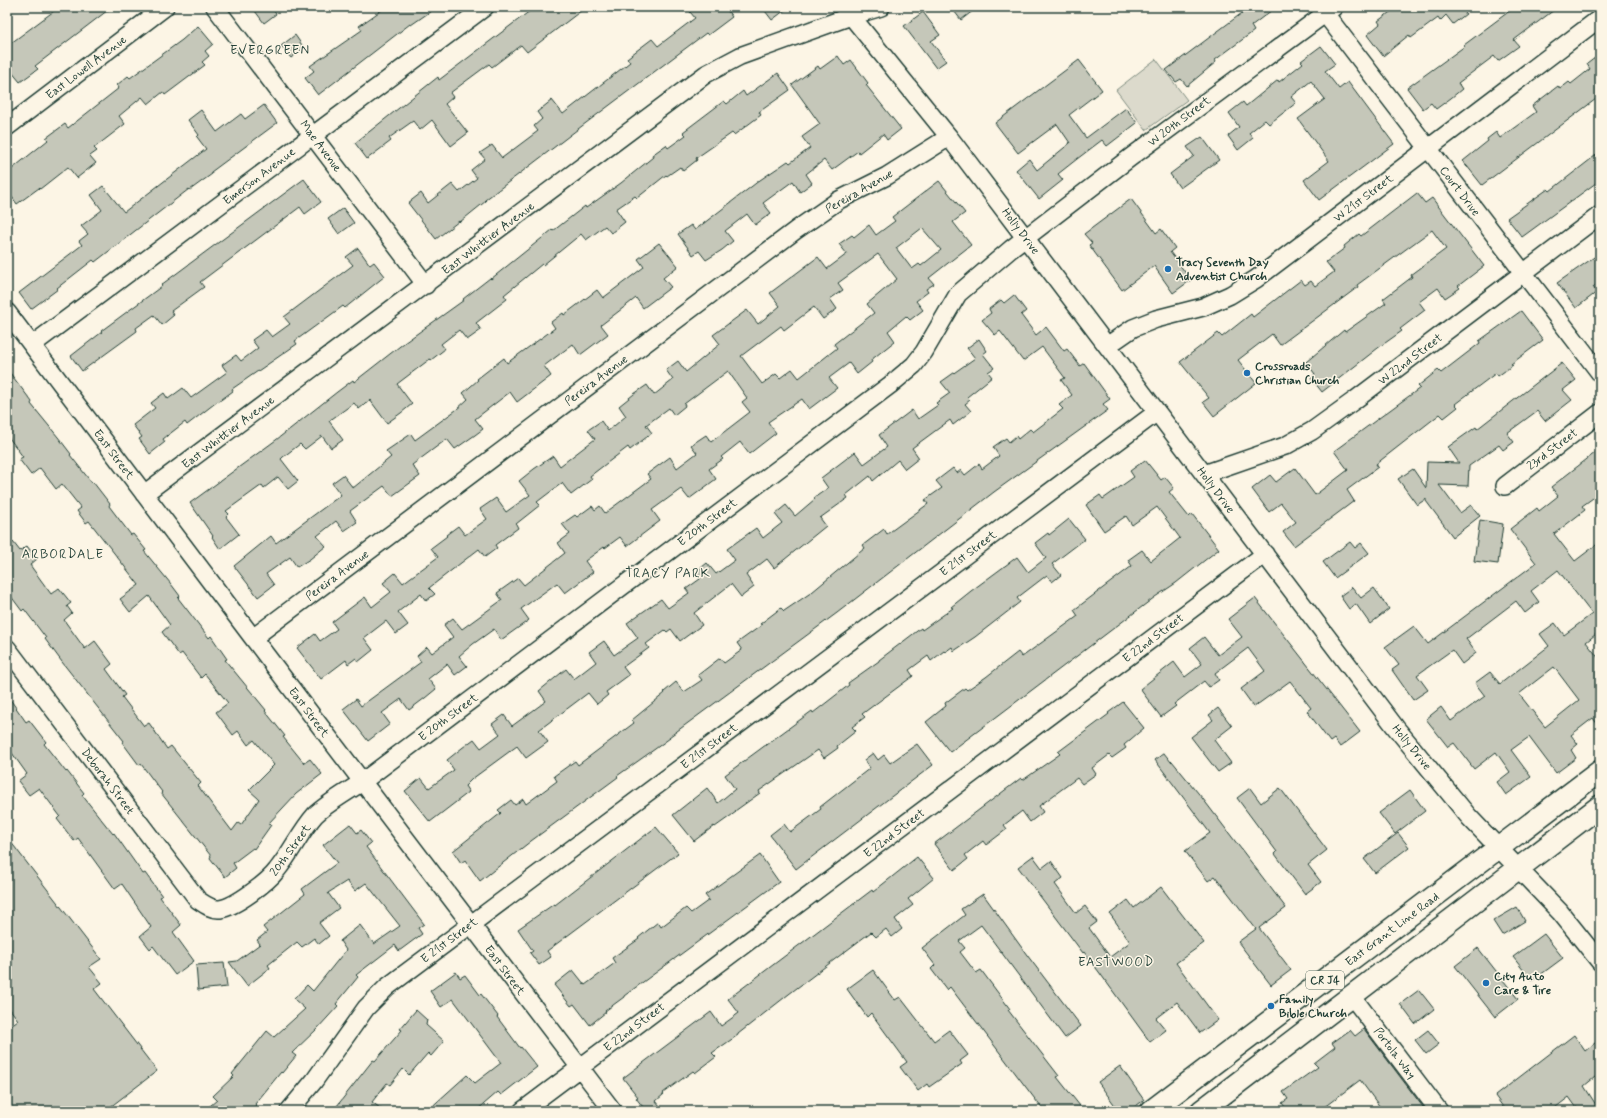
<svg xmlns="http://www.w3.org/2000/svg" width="1607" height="1118" viewBox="0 0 1607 1118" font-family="Mynerve,sans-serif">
	<rect width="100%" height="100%" fill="#fcf5e5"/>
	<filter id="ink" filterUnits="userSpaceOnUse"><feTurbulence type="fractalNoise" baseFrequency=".025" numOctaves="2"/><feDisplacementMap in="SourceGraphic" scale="8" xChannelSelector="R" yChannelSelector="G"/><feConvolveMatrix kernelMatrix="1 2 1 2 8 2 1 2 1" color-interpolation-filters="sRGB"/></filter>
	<g filter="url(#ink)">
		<path fill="#dcdacc" stroke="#7e8c80" d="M1156 59 1187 100 1146 130 1116 90Z"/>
		<path fill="#c5c7b9" stroke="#1f3d34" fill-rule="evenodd" d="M51 7H112L35 66 38 69 20 82 7 66V46L54 11Z
			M252 7H271L276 14 264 23Z
			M386 7H437L411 25 410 24 318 95 305 78 314 71 310 66 362 30 359 26Z
			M535 7H586L527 52 521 45 492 67 489 64 450 93 453 97 445 104 468 133 451 146 432 120 420 130 413 121 389 138 391 141 367 159 355 143 438 77 439 80Z
			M686 7H725L732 17 708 35 706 33 582 126 485 200 486 201 460 222 459 221 436 239 408 203 421 193 428 203 452 184 459 192 477 178 471 170 485 159 480 153 492 145 502 158 538 131 534 126 542 119 537 112 552 100 563 114 630 62 627 58 652 39 658 46 695 18Z
			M762 7H789L772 20Z
			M951 7H978L961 20Z
			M1250 7H1276L1251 26 1254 31 1215 60 1216 62 1187 86 1181 79 1176 82 1166 70Z
			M1397 7H1461L1466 14 1453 24 1446 15 1440 21 1438 18 1411 38 1409 35 1383 56 1367 35 1380 24 1378 21Z
			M1515 7H1558L1514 40 1519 46 1498 61 1494 56 1458 83 1462 89 1451 98 1436 109 1431 103 1423 109 1407 88 1465 46 1464 45Z
			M923 12 940 35 931 41 946 61 936 68 904 26Z
			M198 26 213 44 205 51 209 56 202 62 205 65 165 95 163 92 148 104 142 97 119 116 125 124 94 148 97 151 90 156 96 163 77 178 68 167 40 189 39 188 17 204 12 197 7 201V173L48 140 46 138 65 124 68 128 119 88 117 85 128 76 130 78 182 40Z
			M295 35 304 48 291 58 281 46Z
			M1321 46 1335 64 1325 71 1339 89 1348 82 1394 144 1319 200 1304 180 1329 161 1298 119 1325 99 1311 81 1291 97 1296 103 1269 124 1265 120 1249 133 1253 138 1238 150 1228 136 1239 127 1229 113 1243 102 1246 106 1278 80 1279 82 1303 63 1301 61Z
			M1600 54V96L1482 185 1463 161 1488 141 1487 139 1496 132 1500 138 1536 112 1532 106 1558 86 1560 89 1569 82 1571 84 1590 69 1587 64Z
			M838 56 844 65 851 60 868 83 866 85 901 129 887 140 883 134 859 153 858 151 832 170 824 160 806 174 812 183 800 192 793 181 763 203 771 213 755 225 747 214 725 231 733 241 722 250 706 260 699 251 693 255 678 234 691 225 695 230 760 180 788 161 790 163 810 148 802 137 820 124 792 85 818 66 820 69Z
			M1079 60 1102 90 1069 115 1086 138 1126 108 1137 123 1107 146 1102 140 1077 159 1058 174 1063 180 1039 199 1016 170 1029 159 1037 170 1070 143 1057 124 1018 153 995 123Z
			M778 73 790 90 759 112 761 115 734 135 732 133 696 158 697 160 683 171 680 167 667 176 666 175 637 198 635 196 616 209 625 222 611 233 605 226 586 240 581 234 543 265 542 264 504 295 507 299 476 323 481 330 467 340 459 330 441 344 445 349 431 360 430 359 397 384 412 404 401 413 387 423 370 400 359 409 354 403 329 421 343 440 331 448 322 436 305 449 300 444 283 457 281 459 298 481 288 489 278 477 264 488 262 485 226 511 229 514 226 517 239 534 220 549 212 537 213 536 190 503 276 440 337 392 353 380 354 382 404 343 464 300 463 299 490 278 491 279 552 230 553 231 585 206 586 208 621 183 653 157 652 155 666 145 668 148 686 135 683 132 724 101 727 104 743 91 746 96Z
			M264 105 277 123 211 172 212 174 190 190 189 189 95 262 93 260 57 288 58 289 31 309 19 293 82 245 79 241 88 234 81 226 102 210 91 195 103 186 124 212 206 149 197 137 199 135 188 120 201 110 217 132 241 114 245 119Z
			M1202 137 1219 160 1180 188 1170 174 1194 156 1187 147Z
			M1600 152V180L1522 237 1507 218 1548 189 1550 191Z
			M304 179 321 202 305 214 300 207 200 282 204 287 171 311 174 315 162 325 154 315 136 328 137 331 82 371 71 356 102 332 101 331 162 286 161 285Z
			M939 181 965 213 953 222 971 245 929 278 934 284 926 289 928 292 916 301 923 310 910 320 906 316 888 331 895 341 871 360 872 362 857 374 849 363 829 378 837 388 809 409 802 399 768 422 776 433 749 454 740 442 721 457 723 459 709 469 716 479 689 499 681 489 652 510 660 521 627 546 620 537 605 548 604 547 585 561 593 572 565 593 557 583 521 609 529 620 501 640 494 629 473 644 459 656 467 666 455 675 447 664 428 679 436 689 425 698 409 710 401 699 382 713 390 724 368 741 343 709 356 699 361 706 421 662 417 656 427 647 432 653 453 637 444 625 453 618 462 629 502 600 497 593 518 578 524 585 565 553 558 543 570 534 562 524 575 515 577 517 592 506 595 510 600 506 605 513 651 479 647 474 670 457 677 468 697 453 691 445 706 435 711 442 750 412 742 402 747 398 728 371 684 404 685 406 674 415 669 408 646 425 652 433 630 450 628 447 590 476 592 479 571 495 562 483 537 502 540 505 516 524 518 528 495 545 497 548 485 557 479 549 457 566 429 588 435 594 426 601 421 594 398 612 408 625 396 634 386 621 364 638 373 650 358 662 356 658 348 664 346 660 321 679 297 648 315 634 320 641 337 629 332 622 365 597 372 607 391 592 383 583 395 573 403 583 438 557 431 548 447 536 446 535 458 526 465 535 487 519 480 509 496 498 506 512 530 495 519 481 534 469 553 456 560 466 595 439 588 430 601 421 608 431 626 416 619 406 634 394 647 385 654 395 673 380 666 370 678 361 686 372 720 344 713 335 747 310 758 324 780 306 770 293 818 257 827 269 847 254 839 244 852 235 854 237 869 225 876 235 895 221 892 217ZM922 228 941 250 921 266 919 264 912 269 896 248ZM878 254 897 279 867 304 874 313 834 344 837 348 799 378 792 369 780 378 776 374 762 384 741 356 781 326 784 330 814 307 823 319 837 309 830 299 843 290 838 283Z
			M1417 193 1425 203 1432 198 1484 266 1458 286 1460 288 1445 298 1438 288 1419 302 1425 310 1400 329 1402 331 1378 348 1322 392 1311 378 1315 374 1306 362 1344 330 1345 332 1386 303 1383 299 1412 277 1411 275 1446 249 1432 230 1357 285 1358 287 1280 345 1272 334 1238 360 1256 383 1214 416 1203 402 1209 398 1180 362 1218 333 1222 337 1251 314 1253 317 1301 280 1305 285 1311 281 1315 286 1334 272 1326 262 1345 248 1344 246 1359 234 1361 236Z
			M1131 199 1156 233 1161 229 1175 248 1170 252 1191 280 1173 293 1154 266 1122 290 1089 245 1092 243 1084 234Z
			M343 208 354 223 339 234 328 219Z
			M659 243 678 266 663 278 671 287 643 308 636 298 601 325 608 334 580 355 573 344 544 366 551 376 517 402 510 392 475 419 483 429 475 435 455 449 447 439 412 465 420 476 392 496 384 486 350 511 357 522 344 531 336 521 317 536 326 546 310 559 297 567 290 557 266 574 274 585 258 597 234 566 271 536 276 543 341 495 332 483 343 475 353 488 391 457 386 451 411 434 415 440 456 410 468 399 463 393 478 380 477 379 504 358 507 363 555 328 551 322 563 313 564 315 597 290 603 298 644 267 638 259Z
			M358 248 370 265 374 262 385 276 345 308 343 306 295 341 297 344 232 389 233 391 218 402V401L187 425 185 422 163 439 165 442 150 454 139 439 142 437 133 425 155 408 151 403 164 393 168 399 183 388 191 398 227 372 222 365 236 355 241 361 258 348 252 340 266 330 272 337 290 324 284 317 353 265 346 257Z
			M1600 253V282L1593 287 1597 292 1576 308 1557 283Z
			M1014 295 1026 311 1021 315 1036 335 1046 327 1064 351 1067 349 1080 366 1084 363 1110 399 1103 404 1108 410 994 492 837 613 669 737 670 738 655 749 617 776 618 777 531 841 480 881 465 860 461 863 453 851 501 813 498 810 511 800 515 805 523 799 526 804 557 781 554 776 575 761 578 765 634 723 632 720 665 693 664 692 676 682 684 692 702 680 698 675 711 665 720 658 724 663 742 650 737 643 762 625 760 624 781 608 784 611 812 592 865 548 863 545 884 529 887 534 928 504 925 500 942 488 936 481 953 468 957 473 961 470 965 475 979 464 982 469 999 456 993 447 1006 438 1009 442 1016 436 1018 439 1030 429 1033 432 1063 409 1059 405 1072 395 1061 380 1065 378 1042 347 1023 361 1000 331 995 335 982 320 991 313 989 309 1001 300 1004 303Z
			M1521 311 1543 340 1511 364 1513 365 1498 376 1496 373 1455 404 1458 407 1444 418 1440 414 1376 464 1378 467 1347 490 1354 501 1294 546 1283 532 1296 522 1281 503 1269 512 1252 489 1270 475 1276 482 1295 468 1315 495 1348 470 1334 451 1420 388 1418 386 1438 370 1441 373 1480 343 1479 341Z
			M979 339 987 351 983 354 994 368 988 372 992 377 967 397 970 400 965 404 971 411 953 425 950 420 912 448 919 458 905 469 898 460 873 481 870 476 846 495 848 498 820 518 826 526 795 551 774 568 767 559 746 575 754 587 741 597 731 584 694 613 702 625 680 641 671 629 667 632 665 630 646 644 649 648 623 667 629 675 606 692 608 695 597 704 588 693 539 730 548 742 526 758 517 746 472 779 465 786 469 792 430 822 405 791 421 778 429 788 454 770 447 760 462 748 474 739 481 748 500 734 492 724 504 715 512 726 546 701 539 691 566 669 574 679 596 662 589 652 604 641 614 655 628 645 638 638 627 623 661 599 668 608 689 593 686 589 700 579 696 572 707 563 716 574 735 560 727 549 756 528 763 538 782 523 775 514 786 505 795 516 815 499 814 498 828 488 821 478 855 452 864 464 887 447 879 435 912 410 918 419 938 405 936 403 950 393 941 382 975 358 967 348Z
			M1562 363 1576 380 1563 390 1572 400 1545 421 1537 411 1507 433 1514 442 1503 450 1499 445 1469 466 1468 486 1439 485 1460 513 1471 505 1480 516 1453 537 1426 501V499L1417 505 1398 479 1413 469 1426 488 1427 462 1459 463 1448 447 1476 427 1477 429Z
			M7 369 32 402 31 404 58 437 71 454 70 455 92 483 93 482 110 504 109 506 131 535 133 534 146 550 144 551 171 584 180 596 178 598 209 638 211 636 227 659 225 660 266 710 265 711 285 736 283 737 304 763 310 759 322 774 296 794 268 824 271 825 254 849 253 848 233 863 236 868 225 877 210 858 211 856 161 793 162 792 141 764 139 765 122 742 124 741 62 662 45 639 46 638 24 609 22 611 7 591V548L13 542 20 551 27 546 37 559 30 565 51 594 59 588 71 603 67 606 72 613 64 620 85 649 95 641 112 664 106 669 125 695 122 697 144 726 149 723 167 749 171 746 201 783 198 786 232 831 238 823 241 825 259 799 249 790 274 765 254 740 248 745 238 731 233 735 216 712 228 703 205 674 201 678 182 653 179 655 162 632 170 625 149 596 130 612 120 599 139 585 89 521 86 523 77 511 81 508 62 484 56 489 40 468 31 475 19 459 23 457 7 435Z
			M1600 449V493L1582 506 1585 510 1554 534 1575 561 1600 542V631L1586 642 1600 660V728L1593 718 1571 735 1578 744 1571 750 1576 758 1556 773 1529 737 1511 750 1531 777 1506 795 1497 782 1510 772 1496 752 1474 769 1454 743 1448 747 1426 719 1441 707 1451 721 1485 696 1475 683 1490 672 1500 684 1549 646 1540 634 1555 623 1564 635 1592 614 1558 570 1531 591 1539 602 1525 613 1516 601 1466 639 1476 653 1462 664 1452 650 1417 675 1428 690 1413 700 1392 670 1399 665 1385 647 1414 626 1428 644 1536 563 1510 529 1537 508 1539 511 1558 496 1551 487ZM1554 667 1579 700 1545 727 1519 694Z
			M1145 460 1161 480 1165 477 1174 488 1169 492 1189 517 1192 514 1219 549 1176 583 1155 597 950 752 926 722 946 706 945 703 965 688 967 690 986 677 1018 652 1022 657 1078 616 1074 610 1132 566 1128 560 1142 550 1151 561 1180 538 1157 507 1132 525 1126 516 1104 531 1086 505 1100 495 1103 499 1134 477 1130 471Z
			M1069 519 1085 539 1052 564 1061 575 1052 582 1047 575 1017 598 1020 602 975 637 954 651 952 647 945 652 944 651 931 661 928 656 909 670 913 676 862 714 865 717 852 727 856 731 837 746 838 748 824 758 818 750 759 791 760 793 735 811 736 812 715 827 714 826 694 841 673 815 707 788 718 803 735 789 725 775 812 711 813 713 849 685 848 683 879 661V660L921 628 922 630 953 608 951 607 971 591 1017 557 1028 572 1046 558 1035 543 1048 533 1049 535Z
			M1480 520 1503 524 1498 564 1474 561Z
			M1350 542 1355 548 1361 543 1369 553 1335 578 1323 562Z
			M1352 587 1361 598 1374 588 1389 609 1370 624 1356 604 1349 609 1340 596Z
			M1255 598 1360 732 1340 747 1334 739 1330 742 1307 711 1311 708 1290 681 1254 707 1241 689 1265 671 1248 648 1215 673 1219 680 1209 687 1204 681 1174 704 1176 706 1161 717 1140 689 1174 662 1185 677 1202 664 1190 648 1204 637 1218 655 1242 637 1228 619Z
			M7 695 26 722 29 720 46 742 44 744 66 772 67 771 84 793 82 795 113 834 114 833 143 874 145 873 162 896 160 897 181 925 173 932 194 961 175 975 153 946 150 949 140 936 151 927 122 884 115 889 78 838 74 841 57 819 60 816 39 788 29 795 18 781 27 774 7 746Z
			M1123 702 1144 728 1124 745 1126 748 1112 758 1109 755 1092 768 1096 774 1082 784 1077 778 1039 806 1043 812 1030 822 1022 811 1004 825 1007 829 986 845 983 841 965 855 968 859 954 870 934 844 1021 778 1023 780 1060 754 1058 752 1109 714 1108 713Z
			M1218 708 1232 726 1214 740 1231 763 1218 772 1191 737 1213 720 1209 715Z
			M917 744 933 765 796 869 770 835 784 824 790 832 821 809 820 807 870 768 864 760 873 753 878 760 884 755 890 763Z
			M1164 753 1171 762 1172 761 1203 799 1286 908 1259 928 1291 970 1271 985 1238 942 1256 929 1215 876 1208 881 1185 851 1210 833 1155 760Z
			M1250 788 1261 803 1280 788 1327 850 1308 865 1321 882 1305 894 1275 854 1277 852 1237 798Z
			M1410 790 1425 811 1395 834 1379 813Z
			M350 824 357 833 361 830 371 843 366 847 424 924 418 928 422 934 399 951 395 945 356 975 358 977 336 1004 338 1006 317 1029 292 1053 296 1056 282 1073 281 1072 255 1104 256 1105 250 1111H204L217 1100 213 1096 234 1076 232 1074 267 1031 274 1037 305 1009 294 999 307 985 313 991 346 950 340 941 360 925 374 944 400 926 366 883 355 891 347 881 328 893 339 908 319 923 329 936 319 944 314 938 302 947 297 942 268 965 270 968 247 986 229 962 237 961 260 944 257 940 267 932 263 927 305 894 302 889 337 863 323 845Z
			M656 827 678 853 547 951 551 957 539 965 530 953 533 951 518 929 554 904 555 905Z
			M1398 833 1409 847 1375 873 1364 859Z
			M7 837 101 959 89 967 102 983 94 989 157 1071 105 1111H7V1028L18 1020 7 1005Z
			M760 855 779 882 624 996V997L605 1011 606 1012 590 1025 574 1004 571 1006 554 985 573 970 585 985 615 963 612 958 639 939 638 938 658 922 661 927 686 908 691 913 709 900 705 895Z
			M1033 856 1042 868 1051 861 1063 878 1055 884 1076 913 1085 906 1097 922 1089 928 1110 957 1130 942 1110 914 1128 900 1134 908 1161 887 1204 943 1176 963 1218 1020 1200 1033 1177 1002 1156 1018 1166 1030 1150 1042 1099 972 1084 952 1083 953 1018 867Z
			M917 857 934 878 908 899 913 905 895 919 902 929 892 937 886 929 876 937 871 932 789 994 738 1034V1035L712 1053 716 1057 695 1073 693 1071 663 1093 664 1094 656 1101 664 1111H646L636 1098 638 1097 623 1078 711 1012 721 1026 739 1013 728 999 872 890 873 892Z
			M983 894 1027 955 1081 1026 1065 1038 981 925 959 941 965 948 960 952 976 973 981 970 1010 1009 1008 1010 1059 1076 1057 1077 1084 1111H1044L950 987 947 990 931 969 935 965 922 948 965 915 961 909Z
			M1517 907 1525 921 1502 935 1493 921Z
			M1544 934 1563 958 1532 981 1513 957Z
			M1478 948 1518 999 1495 1017 1455 966Z
			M224 963 227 987 198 990 196 965Z
			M873 970 895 1000 900 997 934 1041 949 1030 968 1055 960 1061 962 1064 929 1087 927 1084 918 1091 900 1067 907 1062 871 1013 867 1017 847 989Z
			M456 972 460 978 465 975 480 995 481 994 498 1016 497 1017 520 1048 521 1047 537 1067 501 1095 498 1092 476 1111H427L467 1075 475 1083 501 1063 453 999 441 1007 430 991Z
			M1419 990 1434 1009 1415 1024 1400 1004Z
			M416 1010 427 1020 426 1025 444 1041 431 1056 428 1053 409 1075 403 1069 390 1085 387 1083 372 1102 384 1111H333L373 1060 375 1061 402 1030 400 1029Z
			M1364 1029 1426 1111H1383L1360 1080 1319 1111H1288L1282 1103 1288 1099 1283 1092 1318 1067 1314 1063 1335 1047 1332 1043 1350 1030 1355 1036Z
			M1428 1030 1439 1044 1426 1054 1415 1040Z
			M1574 1035 1585 1051 1600 1039V1073L1584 1086 1600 1111H1579L1569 1097 1551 1111H1506L1495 1096Z
			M1120 1066 1144 1100 1129 1111H1119L1098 1082Z"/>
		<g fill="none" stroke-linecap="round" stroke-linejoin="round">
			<defs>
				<path id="minor" d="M215 7 426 285
					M844 7 949 137 1396 728 1469 817 1560 912 1600 962
					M1320 7 1600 373
					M7 127 165 7
					M7 312 253 638 613 1111
					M32 345 485 7
					M1107 346 1133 328 1156 319 1203 307 1230 295 1256 279 1600 18
					M1204 474 1285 446 1312 431 1355 400 1600 215
					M1505 486 1600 413
					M144 494 706 74 740 56 851 16 881 7
					M253 638 796 230 839 200 887 176 949 137
					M7 648 198 900C204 904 212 910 220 909 235 907 268 882 277 870 291 853 300 832 315 815 326 804 349 791 362 782L890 385 914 365 924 352 958 294 1011 249 1131 157 1334 7
					M1351 995 1439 1111
					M289 1111 314 1081 366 1008 387 987 1157 412
					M522 1111 1265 554"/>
				<path id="major" d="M1151 1111 1600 771
					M1201 1111 1600 806"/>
			</defs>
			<use href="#minor" stroke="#1f3d34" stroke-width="20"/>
			<use href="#major" stroke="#1f3d34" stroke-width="24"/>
			<use href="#minor" stroke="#fcf5e5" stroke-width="17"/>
			<use href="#major" stroke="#fcf5e5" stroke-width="21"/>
		</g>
	</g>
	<g fill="#1f6fb2" stroke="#fcf5e5" stroke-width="1.5">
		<circle cx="1168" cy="269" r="4"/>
		<circle cx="1247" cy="373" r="4"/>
		<circle cx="1486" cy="983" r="4"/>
		<circle cx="1271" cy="1006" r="4"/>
	</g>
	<g text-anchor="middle" stroke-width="3" stroke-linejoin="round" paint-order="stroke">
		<rect fill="#fcf5e5" stroke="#617469" stroke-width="1" x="1306" y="971" width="38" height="18" rx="3"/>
		<g font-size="11" font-weight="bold" fill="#1f3d34">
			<text x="1325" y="984">CR J4</text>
		</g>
		<g font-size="12" fill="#1f3d34" stroke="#fcf5e5">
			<text transform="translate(86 67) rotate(-37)" y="4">East Lowell Avenue</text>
			<text transform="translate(1179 121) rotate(-37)" y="4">W 20th Street</text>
			<text transform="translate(321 146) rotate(53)" y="4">Mae Avenue</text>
			<text transform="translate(259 176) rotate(-37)" y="4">Emerson Avenue</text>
			<text transform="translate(859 191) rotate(-30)" y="4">Pereira Avenue</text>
			<text transform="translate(1460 191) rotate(53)" y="4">Court Drive</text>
			<text transform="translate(1363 198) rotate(-37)" y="4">W 21st Street</text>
			<text transform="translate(1021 231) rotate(53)" y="4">Holly Drive</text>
			<text transform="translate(488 238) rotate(-37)" y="4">East Whittier Avenue</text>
			<text transform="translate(1410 359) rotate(-37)" y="4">W 22nd Street</text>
			<text transform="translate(596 380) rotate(-37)" y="4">Pereira Avenue</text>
			<text transform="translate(228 432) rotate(-37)" y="4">East Whittier Avenue</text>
			<text transform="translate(1552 449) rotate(-37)" y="4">23rd Street</text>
			<text transform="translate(114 454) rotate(53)" y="4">East Street</text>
			<text transform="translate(1216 490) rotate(53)" y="4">Holly Drive</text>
			<text transform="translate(707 522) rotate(-37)" y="4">E 20th Street</text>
			<text transform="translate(968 553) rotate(-37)" y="4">E 21st Street</text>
			<text transform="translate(337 575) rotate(-37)" y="4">Pereira Avenue</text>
			<text transform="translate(1153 638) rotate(-37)" y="4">E 22nd Street</text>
			<text transform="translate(309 712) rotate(53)" y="4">East Street</text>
			<text transform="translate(448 717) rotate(-37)" y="4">E 20th Street</text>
			<text transform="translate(709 746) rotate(-37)" y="4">E 21st Street</text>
			<text transform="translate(1412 747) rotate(51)" y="4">Holly Drive</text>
			<text transform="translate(108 781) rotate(53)" y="4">Deborah Street</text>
			<text transform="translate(894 833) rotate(-37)" y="4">E 22nd Street</text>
			<text transform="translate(290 850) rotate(-54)" y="4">20th Street</text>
			<text transform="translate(1392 929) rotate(-37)" y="4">East Grant Line Road</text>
			<text transform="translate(449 940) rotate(-37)" y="4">E 21st Street</text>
			<text transform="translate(505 970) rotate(53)" y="4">East Street</text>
			<text transform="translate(634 1027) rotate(-37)" y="4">E 22nd Street</text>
			<text transform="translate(1395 1053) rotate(53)" y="4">Portola Way</text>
		</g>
		<g font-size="12" font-weight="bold" fill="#1f3d34" stroke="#fcf5e5" text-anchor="start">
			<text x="1176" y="266">Tracy Seventh Day<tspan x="1176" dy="14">Adventist Church</tspan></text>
			<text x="1255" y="370">Crossroads<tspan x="1255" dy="14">Christian Church</tspan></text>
			<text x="1494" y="980">City Auto<tspan x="1494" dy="14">Care &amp; Tire</tspan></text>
			<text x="1279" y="1003">Family<tspan x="1279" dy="14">Bible Church</tspan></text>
		</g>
		<g font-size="13" letter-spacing="1" fill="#1f3d34" stroke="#fcf5e5">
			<text x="270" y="54">EVERGREEN</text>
			<text x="63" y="558">ARBORDALE</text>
			<text x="668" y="577">TRACY PARK</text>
			<text x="1116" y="966">EASTWOOD</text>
		</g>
	</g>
	<rect width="1607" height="1118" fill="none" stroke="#fcf5e5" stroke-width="24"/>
	<rect x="12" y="12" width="1583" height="1094" fill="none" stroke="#1f3d34" stroke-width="1.5" filter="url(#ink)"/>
</svg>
